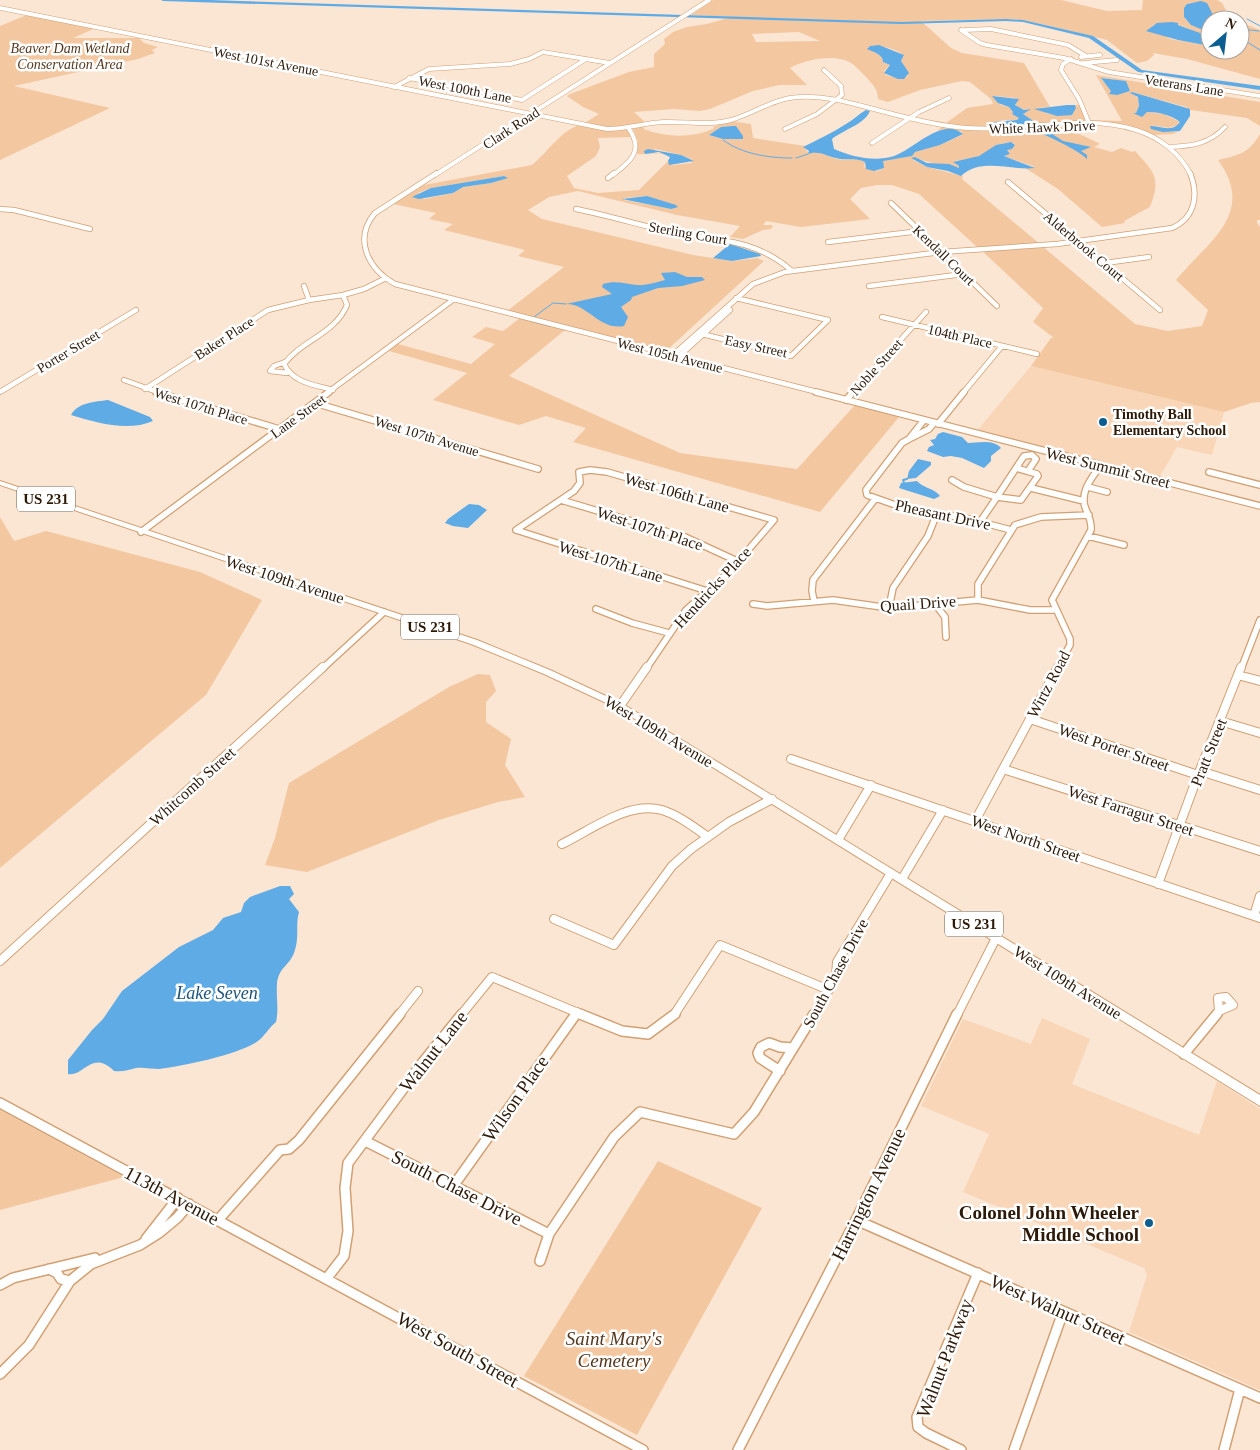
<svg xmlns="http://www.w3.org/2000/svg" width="1260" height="1450" viewBox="0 0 1260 1450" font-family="'Times New Roman',serif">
	<rect width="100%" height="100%" fill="#fbe6d4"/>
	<path fill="#f8d6b7" d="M1031 366 1224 412 1212 455 1177 447 1159 478 976 432Z
		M1042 1018 1090 1039 1072 1084 1199 1135 1217 1081 1260 1109V1390L1129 1332 1147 1275 1144 1268 963 1192 989 1134 921 1106 963 1019 1031 1044Z"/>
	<path fill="#f3c7a0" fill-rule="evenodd" d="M713 0H1061L1107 11 1142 10 1143 0H1217L1222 3 1228 14 1238 20H1215L1204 2 1189 3 1184 8 1185 19 1193 26 1209 32 1210 42C1193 28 1172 18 1151 26L1170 39 1210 46V50H1240V22L1260 30V79L1187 59 1153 53 1154 55 1147 61 1137 63 1107 40 1037 23 1014 19 921 21 951 48 962 53 1024 63 1050 107 1038 108 1048 114 1072 115 1076 108 1075 105H1080L1086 121C1039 126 992 132 946 123L967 108 993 104 991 99 970 82 962 81 920 90 888 102 878 99C878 88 872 84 865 76 861 72 856 66 851 63 835 53 804 60 790 68L807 85H779L753 91 710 109 700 111 674 109 634 112 644 121V124L616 129 583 124 599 114 583 107 567 96 570 94 629 72 654 67V54L665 44 664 39 673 32 687 27 707 24 728 18H751L691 15ZM799 32 820 41 756 42 752 34ZM870 46C880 45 898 49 904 56L901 61 908 76 901 79 886 75 884 71 890 65 883 62C883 55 874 52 868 49ZM993 96 1015 98 1016 106 1024 110 1030 109 1023 114 1035 122 992 125V123L1004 120H1017L1019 118 1012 114 1013 112 1009 107 1001 105Z
		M29 14 96 28 73 38H139L144 43 158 47 152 50 155 53 138 59 14 86 110 108 0 160V26Z
		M1096 75 1260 102V126L1247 118 1191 110 1186 107 1132 92 1131 93 1138 98 1139 106 1136 113 1143 115 1147 112 1164 114 1180 122 1178 125 1169 128 1151 125 1173 132 1180 131 1173 134 1152 135 1138 130 1090 122V120L1122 121ZM1103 78 1125 81 1130 91 1110 94 1112 91 1101 79Z
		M730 121 751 124 753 138 805 146V149L809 153C820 151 827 156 837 159 846 161 855 157 865 162L864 167 877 171 884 168 881 162 884 160 910 156 915 152 940 145 962 135V132L953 129 938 130 944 125 1001 131 1065 125C1076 134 1090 138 1100 144L1094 147 1112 152 1121 148 1132 152 1135 151C1155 173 1161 178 1150 207L1124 221 1125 223 1102 227 1058 189 1025 168 1035 167 1004 156 1010 154 1007 150 1014 147 1015 144C1000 138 991 152 979 156 972 159 963 160 955 161L954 163 959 166V168C943 164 929 164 914 157L913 160 927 167 963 176 962 179 1040 244 977 247 919 194 892 185H877L861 188 850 199 870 219 801 227 766 221 763 225H771L773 226 771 229 763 230 743 239 730 237 740 226 677 215 578 191 549 197 528 210 542 219 693 255 732 261 757 258 764 261 665 352 507 311 564 267 518 256 525 250 444 230 453 224 429 219 436 213 393 204 424 185 532 165C546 154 562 129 580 125 587 124 616 130 627 130L632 137 598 138 600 147 596 156 567 176 574 188 598 193 639 190 668 161 672 165 691 163 693 160 681 155 655 149V153H662L664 154C656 152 646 155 637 154L638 141 633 129 643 126 644 129C667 138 692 138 713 129L714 127H712ZM735 126 743 136 742 139H723L709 135 721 127ZM504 176 507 178 491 183 463 187 453 193 424 199 418 193 431 188ZM647 196 671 204V209L624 200V198Z
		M1260 134V220H1257V223L1260 227V402L1251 403 1224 412 1031 366 1051 338H1054L1033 322 1043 308 980 249 1042 246 1135 324 1168 331 1202 326 1208 310 1176 280C1208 241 1257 214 1218 160 1239 155 1248 154 1260 134Z
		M520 318 565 330 509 376 680 453 797 469 855 405 899 417 820 512 573 442 586 428 546 416 519 425 433 400 467 373 389 351 398 344 471 364 495 344 472 337 486 327 503 331Z
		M0 517 14 541 46 531 200 572 262 600 206 695 0 868Z
		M478 674 490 675 496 691 486 702V722L511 739 505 765 525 797 498 802 439 820 307 872 265 865 275 838 289 783 449 687Z
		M0 1110 124 1177 0 1210Z
		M658 1161 762 1208 637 1435 524 1376Z"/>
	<path fill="#5fabe5" d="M1201 1 1207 3 1215 19 1210 20V33L1191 25 1184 17V8L1187 4Z
		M1172 22 1178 23V25L1200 33 1210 42V46L1178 40 1146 31 1157 23Z
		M879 45 904 55 901 61 909 73 904 79H898L884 73 890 65 883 62C883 54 873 52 867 49L870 46Z
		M1101 78 1126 81 1130 91 1117 95 1109 94 1111 91Z
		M1132 92 1190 109V116L1180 131 1163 132 1151 129 1150 126C1161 126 1172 133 1180 122 1171 115 1159 112 1147 112L1142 117 1133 113H1136L1139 106 1138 97 1130 93Z
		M992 96 1019 99 1015 105 1024 110 1031 109 1023 114 1035 122V124L997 127 991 124 994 122 1017 120 1019 118 1012 114 1013 112 1009 107 998 103Z
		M1067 105H1075L1076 108 1072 115 1057 116 1034 109Z
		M866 110 870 111C865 124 843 130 832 139L834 149C852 157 875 162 894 156 914 149 943 116 963 134L940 145 915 152 912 156 883 161 884 168 874 171 866 169 865 162C855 157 846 161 836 158 826 156 819 150 808 154L809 151 803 147C817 140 832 133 846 124 853 120 859 114 866 110Z
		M732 126H736L743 136V139H723L709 135 721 127Z
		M1046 130 1063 141 1091 147 1081 151 1087 155V159C1080 151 1046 135 1036 131Z
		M1011 142 1015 145 1012 149 1007 150 1010 154 1004 156 1035 168C1011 171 981 157 961 176L948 171 927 167 911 158 915 157 927 163 949 164 959 168V166L953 162 979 156 996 145Z
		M648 149 681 155 694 161 669 165 668 161 670 157 659 152 645 154 644 151Z
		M504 176 508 178 491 183 463 187 453 193 419 199 412 197 431 188Z
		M647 196 676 205 678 207 671 209 622 199Z
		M730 244 760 254 761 256 732 261 713 258Z
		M675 272 687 277H702L705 280 682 286 658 288 632 297 631 300 621 307 628 317 624 326C600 331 587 303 566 304L612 294 602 287 603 284C616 280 624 284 637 285 645 286 657 282 665 280L661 273Z
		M108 400 150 417 153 421C128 432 97 423 71 415 78 402 95 402 108 400Z
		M943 432 962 437 968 443C978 443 993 439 1001 448L991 456V461L984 468 962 458 951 456 943 457 927 451 929 447 934 445 930 440 935 439 938 434Z
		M918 459 931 462V465L916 478 907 479 909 471Z
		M917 481C923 488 934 488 940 496L934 499 899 488 901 483Z
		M469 504 479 505 487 510 468 528 453 526 445 523 448 519Z
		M280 886H290L294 894 289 899 299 912C295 926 300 936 294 953 289 966 279 967 277 983 276 997 279 1009 276 1022 267 1029 265 1037 255 1043 235 1055 184 1066 159 1069 152 1069 143 1067 136 1068 128 1070 123 1072 114 1071 92 1049 84 1077 68 1074V1060L92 1030 103 1019 122 991 179 947 213 930 223 918 241 912 244 903 250 897Z"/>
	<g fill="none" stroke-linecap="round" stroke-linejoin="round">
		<path stroke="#5fabe5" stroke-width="1" d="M1247 19 1260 26
			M1240 29 1259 31
			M1240 33 1247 42 1260 50
			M723 140C742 154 768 158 792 158
			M796 158 808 154
			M534 317 553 303 566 304
			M530 321 549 326"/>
		<path stroke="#5fabe5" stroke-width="2" d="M904 483 903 480 907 479"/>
		<path fill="#5fabe5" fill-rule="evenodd" d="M161 0H210L902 22 1006 19 1023 20 1093 36 1142 70 1260 86V90L1138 72 1089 38 1023 22 1006 21 902 24 163 1Z"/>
		<defs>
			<path id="minor-far4" d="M0 8 607 129C626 129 644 123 663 122 686 121 709 126 731 120 755 113 774 98 799 97 829 95 857 105 885 112 911 119 940 126 967 128 1022 132 1082 113 1136 130 1159 137 1180 153 1191 175
				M961 30 980 43 987 45 1064 58 1109 72 1260 96
				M964 30 991 29 1068 45 1086 56
				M1081 57 1100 55
				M1071 59 1063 64 1061 70 1079 99 1089 123
				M1084 63 1117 60
				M409 78 522 100 586 59
				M394 87 429 69 510 64 529 59 543 52 610 63
				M785 129 817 114 842 95 841 86 824 70
				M872 143 919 112 949 98
				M1170 147C1192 146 1209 144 1225 127
				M435 175 709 0
				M613 175C631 161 644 151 629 129"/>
			<path id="minor-far3" d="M437 173 375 213C353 239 368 269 395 284L821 393
				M608 178 614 173
				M1008 182 1160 310
				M891 203 997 306
				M0 209 14 210 90 229
				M576 209C606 215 636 224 666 231 713 241 754 237 792 271
				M828 242 920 231
				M1105 263 1149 257
				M304 286 309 300
				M869 286 964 274
				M736 298 828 320
				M882 317 1037 354
				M698 333 791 356 828 320
				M673 355 753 284 785 272 941 252 1057 244 1172 228C1195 218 1199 195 1190 173
				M678 357 730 310
				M285 362 274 366 270 371 287 373
				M124 380 160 393
				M145 389 268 310 309 300 343 295 364 289 384 279
				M333 390C315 385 293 383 284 364 302 340 335 334 347 305L343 295
				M0 392 136 310
				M327 393 454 299
				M852 393 926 312
				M963 393 1002 346"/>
			<path id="minor-far2" d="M156 392 279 429
				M816 392 1260 506
				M846 400 853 392
				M315 403 538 469
				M924 420 909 439 902 443 866 490 867 495 901 507 969 519 1011 530
				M938 424 964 392
				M909 439 929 429 934 423
				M1016 468 1024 456 1032 455 1036 459 1028 471
				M1016 468 1037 474 1038 476 1021 500 997 497Z
				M1209 472 1260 485
				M952 480 964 487 997 497
				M1088 487 1107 492
				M1031 488 1084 501
				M561 500 685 537 737 561
				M980 522 997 497
				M516 530 574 491 580 483 579 472 590 470 607 472 774 520 731 570 686 610 646 669
				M516 530 707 591
				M141 532 329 392
				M1088 536 1124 545
				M978 600V584L1015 525 1041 517 1089 515
				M814 601 812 591 813 580 875 499
				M753 604 767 606 833 600 889 608 978 600 1030 610H1053
				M935 604 945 617 946 637
				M889 608 893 588 928 536 937 513
				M596 609 632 623 669 633
				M322 669 384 612
				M1057 669 1070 645V639L1052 600 1091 530C1092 521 1088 515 1085 507 1080 491 1092 478 1100 466
				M1241 669 1260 620"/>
			<path id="minor-far1" d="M1238 675 1260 681
				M620 706 647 667
				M1030 719 1198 775
				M1220 721 1260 733
				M791 759 1260 918
				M1003 769 1260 851
				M1200 771 1260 790
				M975 821 1058 667
				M838 840 871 785
				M562 844C591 830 628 801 662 810 678 815 694 827 708 837
				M902 879 943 810
				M1158 884 1198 775 1241 667
				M1254 916 1260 896
				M554 919 614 945 672 866 691 849 729 822 772 799
				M0 961 323 667
				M1226 997 1233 1005 1219 1011 1218 998Z
				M399 1015 418 991
				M461 1015 492 977 583 1015
				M575 1015 577 1012
				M674 1015 720 945 829 990
				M814 1015 836 976 837 962 891 873
				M957 1015 996 938
				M1216 1015 1219 1011"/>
			<path id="minor" d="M580 1014 622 1031 648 1034 675 1014
				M1184 1054 1217 1014
				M780 1071 760 1058 758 1053 761 1047 769 1043 780 1047 793 1048
				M0 1103 643 1450
				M365 1141 549 1234 540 1261
				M454 1185 576 1014
				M218 1220 280 1150 289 1149 299 1140 400 1014
				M856 1220 1260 1398
				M549 1234 614 1137 640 1112 734 1134 754 1112 814 1014
				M146 1239 178 1198
				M49 1269 57 1273 61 1279 70 1281
				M327 1278 344 1256 348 1231 345 1188 348 1163 423 1062 462 1014
				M0 1285 13 1278 95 1258
				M0 1374 29 1345 70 1281 91 1264 140 1245 159 1233 177 1218 189 1204
				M738 1450 856 1220 957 1014
				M961 1450 926 1433 918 1427 917 1417 978 1273
				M1014 1450 1063 1312
				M1224 1450 1240 1389"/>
			<path id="major" d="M0 481 477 640 550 670 623 704 1260 1095V1106L617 708 544 674 471 644 0 485Z"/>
		</defs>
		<use href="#minor-far4" stroke="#d1a073" stroke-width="5"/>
		<use href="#minor-far3" stroke="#d1a073" stroke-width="6"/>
		<use href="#minor-far2" stroke="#d1a073" stroke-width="8"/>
		<use href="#minor-far1" stroke="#d1a073" stroke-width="10"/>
		<use href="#minor" stroke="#d1a073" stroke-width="12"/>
		<use href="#major" stroke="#d1a073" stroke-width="2"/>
		<use href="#minor-far4" stroke="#fff" stroke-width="4"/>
		<use href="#minor-far3" stroke="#fff" stroke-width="4.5"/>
		<use href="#minor-far2" stroke="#fff" stroke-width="5.5"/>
		<use href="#minor-far1" stroke="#fff" stroke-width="8"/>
		<use href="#minor" stroke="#fff" stroke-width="9"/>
		<use href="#major" fill="#fff" fill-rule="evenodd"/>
	</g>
	<g fill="#0d5e90" stroke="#fff" stroke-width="2">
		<circle cx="1103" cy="422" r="5"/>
		<circle cx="1149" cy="1223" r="5"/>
	</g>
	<g text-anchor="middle" stroke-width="5" stroke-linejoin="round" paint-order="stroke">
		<g font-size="14" font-style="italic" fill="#55381d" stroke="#fff">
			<text x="70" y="53">Beaver Dam Wetland<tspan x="70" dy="16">Conservation Area</tspan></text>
		</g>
		<g font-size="14" fill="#2c1907" stroke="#fff">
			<text transform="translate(266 61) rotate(11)" y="5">West 101st Avenue</text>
			<text transform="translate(1184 85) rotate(9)" y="5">Veterans Lane</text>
			<text transform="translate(465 89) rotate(11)" y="5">West 100th Lane</text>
			<text transform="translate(1042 127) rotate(-2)" y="5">White Hawk Drive</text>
			<text transform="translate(511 128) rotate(-33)" y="5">Clark Road</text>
			<text transform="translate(688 233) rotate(10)" y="5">Sterling Court</text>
			<text transform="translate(1084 246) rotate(40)" y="5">Alderbrook Court</text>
			<text transform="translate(944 255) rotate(44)" y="5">Kendall Court</text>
			<text transform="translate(960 336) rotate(13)" y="5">104th Place</text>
			<text transform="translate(224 338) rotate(-33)" y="5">Baker Place</text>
			<text transform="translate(756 346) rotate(12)" y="5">Easy Street</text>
			<text transform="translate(68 351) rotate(-31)" y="5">Porter Street</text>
			<text transform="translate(670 355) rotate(14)" y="5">West 105th Avenue</text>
			<text transform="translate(876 367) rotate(-48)" y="5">Noble Street</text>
			<text transform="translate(201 406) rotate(17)" y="5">West 107th Place</text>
			<text transform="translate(298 416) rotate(-36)" y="5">Lane Street</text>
			<text transform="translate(427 436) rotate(17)" y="5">West 107th Avenue</text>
		</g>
		<g font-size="14" font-weight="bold" fill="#2c1907" stroke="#fff" text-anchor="start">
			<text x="1113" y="419">Timothy Ball<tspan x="1113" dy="16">Elementary School</tspan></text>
		</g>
		<g fill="#fff" stroke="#6b5e51" stroke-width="1">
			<rect x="17" y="486.5" width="58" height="25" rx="4"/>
			<rect x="401" y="614.5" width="58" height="25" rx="4"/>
			<rect x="945" y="911.5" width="58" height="25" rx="4"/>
		</g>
		<g font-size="15" font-weight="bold" fill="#2c1907">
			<text x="46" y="504">US 231</text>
			<text x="430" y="632">US 231</text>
			<text x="974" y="929">US 231</text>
		</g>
		<g font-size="16" fill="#2c1907" stroke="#fff">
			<text transform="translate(1108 467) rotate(14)" y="6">West Summit Street</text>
			<text transform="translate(677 492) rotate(16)" y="6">West 106th Lane</text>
			<text transform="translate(943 514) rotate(12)" y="6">Pheasant Drive</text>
			<text transform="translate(650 528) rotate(18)" y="6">West 107th Place</text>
			<text transform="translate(611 561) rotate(17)" y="6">West 107th Lane</text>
			<text transform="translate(285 579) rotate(18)" y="6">West 109th Avenue</text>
			<text transform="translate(712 587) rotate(-47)" y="6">Hendricks Place</text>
			<text transform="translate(918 603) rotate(-4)" y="6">Quail Drive</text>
			<text transform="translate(1048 684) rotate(-62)" y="6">Wirtz Road</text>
			<text transform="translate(659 731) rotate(31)" y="6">West 109th Avenue</text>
			<text transform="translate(1114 747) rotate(19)" y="6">West Porter Street</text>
			<text transform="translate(1208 752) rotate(-68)" y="6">Pratt Street</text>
			<text transform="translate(192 786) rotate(-42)" y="6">Whitcomb Street</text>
			<text transform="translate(1131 810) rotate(18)" y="6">West Farragut Street</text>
			<text transform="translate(1026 838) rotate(19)" y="6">West North Street</text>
			<text transform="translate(835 973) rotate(-62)" y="6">South Chase Drive</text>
			<text transform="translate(1068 982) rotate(32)" y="6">West 109th Avenue</text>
		</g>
		<g font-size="18" font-style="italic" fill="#1c537a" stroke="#fff">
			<text x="217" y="999">Lake Seven</text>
		</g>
		<g font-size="19" fill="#2c1907" stroke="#fff">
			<text transform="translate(433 1051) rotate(-52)" y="7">Walnut Lane</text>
			<text transform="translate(515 1098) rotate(-55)" y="7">Wilson Place</text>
			<text transform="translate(457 1187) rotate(27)" y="7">South Chase Drive</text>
			<text transform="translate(868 1194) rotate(-64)" y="7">Harrington Avenue</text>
			<text transform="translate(172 1195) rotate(28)" y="7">113th Avenue</text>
			<text transform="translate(1058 1309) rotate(24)" y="7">West Walnut Street</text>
			<text transform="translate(458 1349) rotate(29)" y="7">West South Street</text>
			<text transform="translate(944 1358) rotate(-69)" y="7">Walnut Parkway</text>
		</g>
		<g font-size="19" font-weight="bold" fill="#2c1907" stroke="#fff" text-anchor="end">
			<text x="1139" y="1219">Colonel John Wheeler<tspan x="1139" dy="22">Middle School</tspan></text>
		</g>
		<g font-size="19" font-style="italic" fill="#55381d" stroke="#fff">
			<text x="614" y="1345">Saint Mary's<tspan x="614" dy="22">Cemetery</tspan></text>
		</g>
	</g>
	<g transform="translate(1225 35) rotate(28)"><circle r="24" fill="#ffffff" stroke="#aba39c"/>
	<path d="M0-4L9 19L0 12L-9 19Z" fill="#0d5e90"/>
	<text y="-8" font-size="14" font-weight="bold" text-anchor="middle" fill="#2c1907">N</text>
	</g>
</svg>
